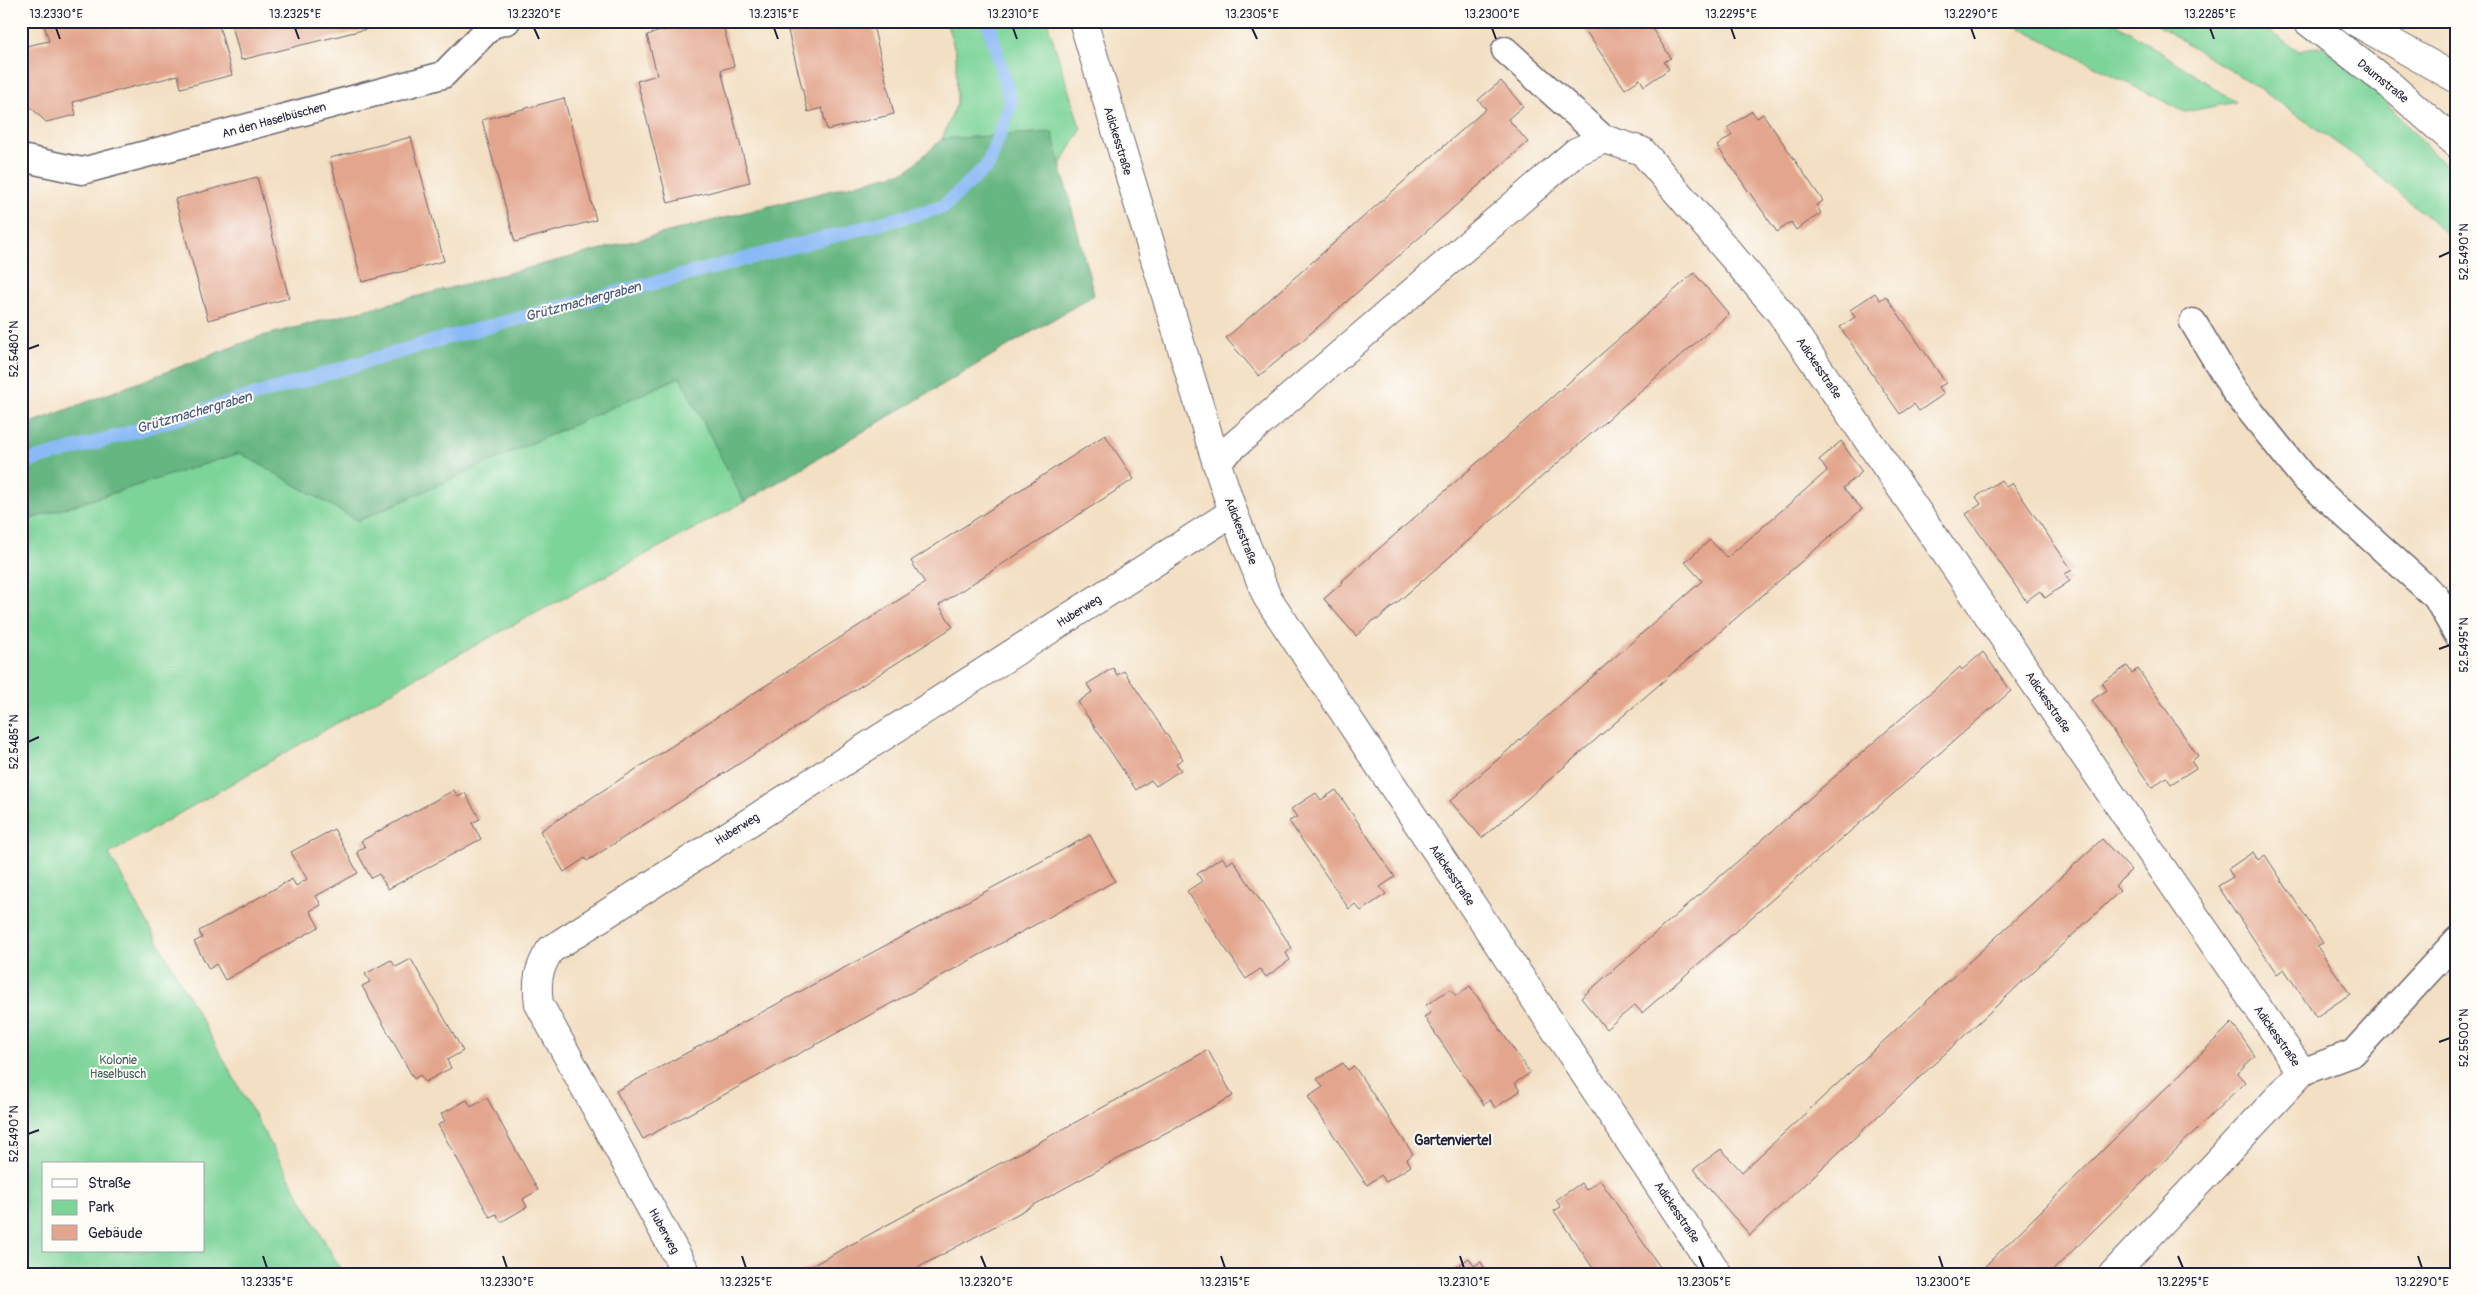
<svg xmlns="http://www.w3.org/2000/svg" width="2478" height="1295" viewBox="0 0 2478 1295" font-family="Pangolin,sans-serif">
	<rect width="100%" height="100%" fill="#fdfcf7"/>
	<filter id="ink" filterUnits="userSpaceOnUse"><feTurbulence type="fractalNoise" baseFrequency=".02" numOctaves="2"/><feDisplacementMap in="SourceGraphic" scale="10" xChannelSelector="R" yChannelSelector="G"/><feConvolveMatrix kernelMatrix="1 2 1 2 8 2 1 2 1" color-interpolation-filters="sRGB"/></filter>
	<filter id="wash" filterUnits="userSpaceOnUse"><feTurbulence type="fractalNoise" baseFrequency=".0096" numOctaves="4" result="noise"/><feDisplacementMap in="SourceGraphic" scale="20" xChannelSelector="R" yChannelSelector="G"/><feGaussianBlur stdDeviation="1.12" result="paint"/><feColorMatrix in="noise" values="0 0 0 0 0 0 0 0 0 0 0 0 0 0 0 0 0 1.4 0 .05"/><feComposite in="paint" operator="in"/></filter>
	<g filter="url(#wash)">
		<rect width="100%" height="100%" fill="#f3dfc3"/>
		<path fill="#7dd499" stroke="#507b6a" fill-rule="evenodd" d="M946 21H1047L1081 130 1060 165 1094 295 744 502 431 669 109 854 343 1274H21V427L259 337 907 171 942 139 957 103 956 53ZM44 1164H204V1251H44Z
			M2006 21H2113L2236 102 2185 112Z
			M2151 21H2253L2299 51 2323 46 2381 97 2457 179V242L2358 158 2254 85Z"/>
		<path fill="#66b681" stroke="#446c5e" d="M1052 132 1094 295 744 502 680 377 358 521 240 453 21 522V427L259 337 907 171 942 139Z"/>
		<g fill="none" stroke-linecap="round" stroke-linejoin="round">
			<path stroke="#8abaf6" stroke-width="14" d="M21 463 95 443 445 338 943 207 988 165 1011 103 988 21"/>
		</g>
		<g id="blocks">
			<path fill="#e3a58d" d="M43 21H218L232 75 181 88 178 75 164 79 73 102 76 115 46 122 21 98V52L26 46 49 41Z
				M231 21H395V22L241 60Z
				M699 21H722L734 66 721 70 750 182 668 203 637 81 657 75 647 35Z
				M831 21H872L894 114 827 130 822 108 808 112 788 31Z
				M1579 21H1647L1671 58 1664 62 1669 69 1644 86 1640 79 1625 89Z
				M1501 81 1523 106 1508 119 1528 142 1303 340 1259 376 1226 338 1486 109 1478 100Z
				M564 98 596 220 515 242 482 120Z
				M1752 111 1757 118 1763 114 1823 201 1816 205 1821 213 1796 230 1791 222 1777 232 1717 146 1732 135 1727 128Z
				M411 137 444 261 362 282 330 158Z
				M257 177 289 298 208 320 175 199Z
				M1694 273 1729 314 1377 620 1375 619 1356 636 1324 599 1343 582 1342 581Z
				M1875 293 1880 300 1886 296 1946 383 1939 387 1944 394 1919 411 1914 404 1900 414 1840 327 1855 317 1850 310Z
				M1105 435 1134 479 939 605 953 627 587 861 585 858 564 872 540 831 925 583 911 561Z
				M1841 441 1862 472 1843 488 1862 509 1482 838 1450 801 1702 581 1685 562 1710 540 1727 558 1827 471 1819 460Z
				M2001 480 2006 487 2012 483 2072 570 2065 574 2070 581 2045 598 2040 591 2026 601 1966 514 1981 504 1976 497Z
				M1983 652 2011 691 1642 1013 1635 1005 1606 1029 1581 998 1960 667 1962 670Z
				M2127 666 2132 673 2138 669 2198 756 2191 761 2196 768 2171 784 2166 777 2152 788 2092 700 2107 690 2102 683Z
				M1113 668 1117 675 1124 671 1183 759 1176 763 1181 770 1156 786 1151 780 1136 790 1078 702 1092 692 1087 684Z
				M454 790 458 797 465 793 480 819 472 823 481 839 388 889 379 874 371 878 357 852 365 847 361 841Z
				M1336 790 1395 877 1380 887 1386 894 1361 911 1355 904 1349 909 1289 821 1297 817 1291 809 1316 793 1321 800Z
				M334 829 358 873 316 896 321 905 310 911 319 927 225 980 216 964 209 969 194 942 202 938 199 931 292 879 296 886 307 879 291 852Z
				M1090 835 1115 881 643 1139 616 1091Z
				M2102 839 2131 870 2115 886 2120 891 1750 1235 1710 1190 1694 1169 1721 1149 1742 1172Z
				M2253 852 2258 860 2265 855 2323 943 2317 946 2350 994 2316 1017 2284 969 2277 974 2218 886 2233 877 2228 869Z
				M1222 857 1227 864 1233 860 1292 948 1286 953 1290 960 1266 977 1260 969 1246 979 1187 891 1202 881 1197 874Z
				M411 959 463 1051 447 1060 451 1068 425 1082 420 1075 414 1079 362 986 370 982 365 974 391 960 396 967Z
				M1470 986 1530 1073 1515 1083 1520 1091 1495 1108 1490 1100 1484 1105 1424 1017 1431 1013 1426 1005 1450 989 1456 996Z
				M2232 1023 2255 1056 2237 1073 2245 1082 2198 1128 2049 1274H1977Z
				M1208 1050 1233 1096 999 1224 906 1274H797Z
				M1343 1063 1348 1070 1354 1066 1413 1154 1407 1159 1411 1166 1386 1182 1381 1175 1367 1185 1308 1097 1323 1087 1317 1079Z
				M487 1098 538 1190 523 1199 527 1207 501 1222 496 1214 490 1217 438 1125 445 1121 441 1114 467 1100 471 1107Z
				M1600 1180 1660 1267 1650 1274H1597L1554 1211 1561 1207 1556 1200 1581 1183 1586 1190Z
				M1469 1258 1474 1266 1481 1262 1488 1274H1446Z"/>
		</g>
	</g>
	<g filter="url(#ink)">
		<use href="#blocks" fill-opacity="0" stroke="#6b646b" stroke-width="1"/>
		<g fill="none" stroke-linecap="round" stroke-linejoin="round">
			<defs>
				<path id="service" d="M1505 50 1604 139
					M21 158 82 171 443 75 492 25 507 21
					M2193 322 2235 392 2303 477 2436 597 2457 634
					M2302 1072 2353 1053 2457 940"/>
				<path id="minor" d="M1083 21 1216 461 1233 512 1267 597 1718 1274
					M1216 461 1576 152 1604 139 1642 151 1780 312 2302 1072 2113 1274
					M687 1274 539 1004C536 982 538 969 550 950L1233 512"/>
				<path id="secondary" d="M2307 21 2390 85 2457 144
					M2354 21 2457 79"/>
			</defs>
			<use href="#service" stroke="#6b646b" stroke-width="29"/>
			<use href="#minor" stroke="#6b646b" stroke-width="30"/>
			<use href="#secondary" stroke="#6b646b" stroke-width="30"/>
			<use href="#service" stroke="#fff" stroke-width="26"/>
			<use href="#minor" stroke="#fff" stroke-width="28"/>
			<use href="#secondary" stroke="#fff" stroke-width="28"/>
		</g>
	</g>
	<path fill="none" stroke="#22223b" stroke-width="2" d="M56 28 60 39M295 28 299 39M534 28 539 39M774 28 778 39M1013 28 1017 39M1252 28 1257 39M1492 28 1496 39M1731 28 1735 39M1971 28 1975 39M2210 28 2214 39M2439 257 2450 252M28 349 39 345M2439 649 2450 645M28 742 39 737M2439 1042 2450 1038M28 1134 39 1130M263 1256 267 1268M503 1256 507 1268M742 1256 746 1268M981 1256 986 1268M1221 1256 1225 1268M1460 1256 1464 1268M1699 1256 1704 1268M1939 1256 1943 1268M2178 1256 2183 1268M2418 1256 2422 1268"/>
	<g text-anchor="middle" stroke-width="4" stroke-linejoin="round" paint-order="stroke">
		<g font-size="12" fill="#22223b" stroke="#fdfcf7">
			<text transform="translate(2383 81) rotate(39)" y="4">Daumstraße</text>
			<text transform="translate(274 120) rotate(-15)" y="4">An den Haselbüschen</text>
			<text transform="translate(1118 141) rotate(73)" y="4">Adickesstraße</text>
			<text transform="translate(1819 368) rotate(56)" y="4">Adickesstraße</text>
			<text transform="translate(1241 531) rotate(69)" y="4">Adickesstraße</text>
			<text transform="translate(1079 611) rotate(-32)" y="4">Huberweg</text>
			<text transform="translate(2048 702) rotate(56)" y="4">Adickesstraße</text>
			<text transform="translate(737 829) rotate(-32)" y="4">Huberweg</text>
			<text transform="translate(1452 875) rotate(56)" y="4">Adickesstraße</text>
			<text transform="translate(2277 1036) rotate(55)" y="4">Adickesstraße</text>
			<text transform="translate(1677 1212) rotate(56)" y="4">Adickesstraße</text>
			<text transform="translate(664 1231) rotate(61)" y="4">Huberweg</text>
		</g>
		<g font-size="12" fill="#42605c" stroke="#fdfcf7">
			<text x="118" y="1064">Kolonie<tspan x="118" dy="14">Haselbusch</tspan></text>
		</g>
		<g font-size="14" font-style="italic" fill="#46577c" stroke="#fdfcf7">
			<text transform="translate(583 301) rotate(-15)" y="5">Grützmachergraben</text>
			<text transform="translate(194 412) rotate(-16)" y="5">Grützmachergraben</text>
		</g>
		<g font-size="14" font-weight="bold" fill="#22223b" stroke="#fdfcf7">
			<text x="1453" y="1145">Gartenviertel</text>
		</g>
	</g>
	<rect width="2478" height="1295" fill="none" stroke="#fdfcf7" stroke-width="55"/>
	<rect x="42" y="1162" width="162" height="90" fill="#fdfcf7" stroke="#a5a5ac"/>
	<rect x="52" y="1179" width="25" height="8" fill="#ffffff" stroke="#a5a5ac"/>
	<text x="88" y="1188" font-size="15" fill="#22223b">Straße</text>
	<rect x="52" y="1200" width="25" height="15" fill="#7dd499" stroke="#a5a5ac"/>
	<text x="88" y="1212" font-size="15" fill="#22223b">Park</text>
	<rect x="52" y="1225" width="25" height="15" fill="#e3a58d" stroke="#a5a5ac"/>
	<text x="88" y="1238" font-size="15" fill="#22223b">Gebäude</text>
	<rect x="28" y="28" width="2422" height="1240" fill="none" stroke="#22223b" stroke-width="2"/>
	<g font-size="12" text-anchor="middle" fill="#22223b">
		<text x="56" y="18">13.2330°E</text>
		<text x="295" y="18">13.2325°E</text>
		<text x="534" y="18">13.2320°E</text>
		<text x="774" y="18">13.2315°E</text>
		<text x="1013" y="18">13.2310°E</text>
		<text x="1252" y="18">13.2305°E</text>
		<text x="1492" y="18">13.2300°E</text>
		<text x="1731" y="18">13.2295°E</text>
		<text x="1971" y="18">13.2290°E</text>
		<text x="2210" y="18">13.2285°E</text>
		<text transform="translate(2464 252) rotate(-90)" y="4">52.5490°N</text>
		<text transform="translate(14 349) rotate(-90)" y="4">52.5480°N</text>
		<text transform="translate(2464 645) rotate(-90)" y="4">52.5495°N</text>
		<text transform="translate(14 742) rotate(-90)" y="4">52.5485°N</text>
		<text transform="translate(2464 1038) rotate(-90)" y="4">52.5500°N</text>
		<text transform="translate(14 1134) rotate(-90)" y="4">52.5490°N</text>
		<text x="267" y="1286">13.2335°E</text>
		<text x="507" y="1286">13.2330°E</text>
		<text x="746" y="1286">13.2325°E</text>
		<text x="986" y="1286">13.2320°E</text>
		<text x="1225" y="1286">13.2315°E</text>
		<text x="1464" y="1286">13.2310°E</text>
		<text x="1704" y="1286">13.2305°E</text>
		<text x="1943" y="1286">13.2300°E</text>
		<text x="2183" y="1286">13.2295°E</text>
		<text x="2422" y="1286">13.2290°E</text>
	</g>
</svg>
